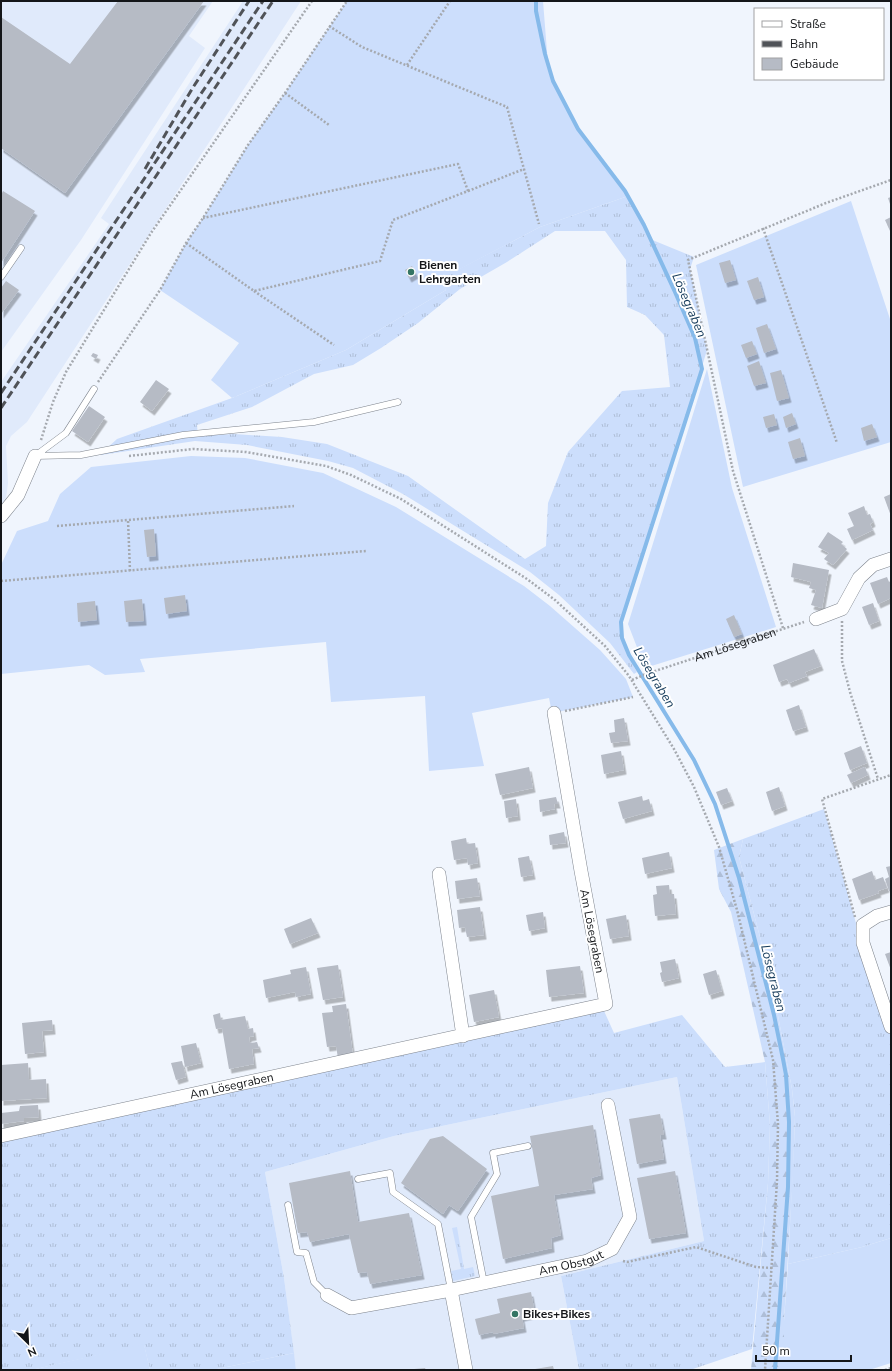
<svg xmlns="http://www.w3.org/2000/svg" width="892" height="1371" viewBox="0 0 892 1371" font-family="'Nunito Sans',sans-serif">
	<defs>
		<pattern id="grass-tufts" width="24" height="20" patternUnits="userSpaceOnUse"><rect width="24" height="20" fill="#ccdefc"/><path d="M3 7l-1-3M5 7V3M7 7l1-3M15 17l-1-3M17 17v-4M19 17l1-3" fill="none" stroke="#aebed7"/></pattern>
		<pattern id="forest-firs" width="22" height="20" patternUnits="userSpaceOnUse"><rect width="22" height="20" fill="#ccdefc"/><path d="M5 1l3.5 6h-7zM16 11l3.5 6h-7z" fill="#aebed7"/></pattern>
		<filter id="shadow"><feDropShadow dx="2.5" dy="4.5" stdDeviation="0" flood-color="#0004"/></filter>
	</defs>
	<rect width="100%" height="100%" fill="#f0f5fd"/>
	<path fill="#e0eafb" d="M1 1H213L189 36 205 48 81 240 1 352Z
		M243 1H301L27 422 11 436 6 446 8 483 6 498 1 505V382L109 224 101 218Z
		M677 1077 704 1241 561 1276 579 1370H296L284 1278 265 1172 394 1136Z"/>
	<path fill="url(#grass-tufts)" fill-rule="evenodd" d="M628 196 650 239 694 257 690 269 707 350 679 443 620 622C623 642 627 655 637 672L634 674 610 643 559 595 530 572 403 494 353 468 328 461 247 445 195 441 101 455 104 451 117 439 232 398 346 350 446 290 440 279 540 227ZM555 231H605L626 260 627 307 645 315 664 335 670 387 622 391 568 452 548 503 546 546 525 559 408 476 327 444 282 437 234 434 198 436 197 425 252 407 314 374 353 365 381 348 418 323 460 289 507 262Z
		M824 809 859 934 891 1029V1238L862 1247 788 1264 794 1144 795 1117 792 1089 771 979 739 857 743 839Z
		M600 1002 614 1033 682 1015 725 1067 765 1062 770 1125 768 1183 752 1349 690 1370H579L561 1276 704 1241 677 1077 394 1136 265 1172 284 1278 294 1353 212 1370H150L144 1345 31 1370H1V1136Z
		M457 1227 464 1269 473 1267 475 1276 453 1281 451 1271 461 1269 452 1228Z"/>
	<path fill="url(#forest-firs)" d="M743 839 739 857 771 979 792 1089 795 1117 793 1175 784 1321V1370H751L768 1183 770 1125 765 1062 731 912 719 889 714 850Z"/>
	<path fill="#ccdefc" d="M347 1H543L548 64 562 102 580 132 628 196 540 227 441 279 446 290 346 350 232 398 211 380 239 343 160 290 186 243 203 218 248 145 285 93Z
		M851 201 891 322V442L743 487 696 265Z
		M707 369 732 488 776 627 645 668 628 624Z
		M191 456 245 458 323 473 396 507 524 586 550 606 600 650 626 679 633 697 552 713 549 698 472 713 484 766 429 771 425 696 331 702 326 642 140 659 145 672 105 675 89 665 1 674V565L17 531 48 521 60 494 91 467Z
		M891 1238V1363L869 1370H784V1321L788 1264 862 1247Z
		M144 1344 150 1370H31Z
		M294 1353 296 1370H212Z"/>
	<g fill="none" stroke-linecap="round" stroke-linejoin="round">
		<path stroke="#86baea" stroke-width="4" d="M536 1V11L545 54 553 81 578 129 625 191 644 225 675 292 695 338 702 369 621 622 622 638 629 655 694 760 715 804 739 878 774 1015 783 1059 786 1075 789 1122 788 1187 775 1370"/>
	</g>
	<path fill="#b6bbc5" filter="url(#shadow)" d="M118 1H204L65 193 1 148V17L70 64Z
		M3 191 35 211 1 263V195Z
		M891 197V207L888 198Z
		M891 217V233L885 220Z
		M730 260 736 280 725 283 719 263Z
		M412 266 416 274 409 278 405 270Z
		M758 277 764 297 754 300 747 281Z
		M6 281 19 290 1 314V288Z
		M767 324 776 349 764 353 756 328Z
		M752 341 757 354 746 358 741 345Z
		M93 353 98 355 96 359 91 356Z
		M759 361 766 383 754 386 747 366Z
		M781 370 789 398 777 401 770 373Z
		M156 380 169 389 152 411 140 402Z
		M89 406 105 417 88 442 72 431Z
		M792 413 796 424 786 428 783 417Z
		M774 414 777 425 766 428 763 417Z
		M872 424 877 437 864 441 861 428Z
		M800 438 805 456 793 459 788 442Z
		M891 494V516L884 497Z
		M864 506 867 515 870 514 873 522 870 524 873 530 852 540 847 529 854 526 848 513Z
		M154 529 156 556 147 557 144 530Z
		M828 532 843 542 841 544 847 549 833 565 824 559 829 553 818 547Z
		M793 563 829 570 822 608 811 605 816 590 809 588 811 582 791 577Z
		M887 577 889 582 891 581V598L878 604 870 583Z
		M185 595 187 611 166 614 164 598Z
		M142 599 144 621 126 622 124 601Z
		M95 601 97 620 78 622 77 603Z
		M873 603 879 621 869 625 862 607Z
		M734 615 742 634 734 637 726 619Z
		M814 649 821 666 805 672 807 676 789 683 787 679 779 682 773 665Z
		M799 705 806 727 793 731 786 710Z
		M624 718 628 741 611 743 609 733 615 732 614 720Z
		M861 746 867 763 850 770 844 753Z
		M621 751 624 770 604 774 601 755Z
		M529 767 533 788 500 795 495 774Z
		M865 767 868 775 851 783 847 775Z
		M779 787 785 806 772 811 766 792Z
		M727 788 732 801 721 805 716 792Z
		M642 796 643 801 649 799 652 811 623 819 618 802Z
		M556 797 558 804H554L555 809 540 812 539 800Z
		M516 799 518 816 506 818 504 801Z
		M564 832 566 843 550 845 549 835Z
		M466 838 467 844 475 843 478 863 468 865 467 858 454 860 451 841Z
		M669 852 672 868 645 874 642 858Z
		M529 856 533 875 521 877 518 858Z
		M891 866V891H889L885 879 889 877 886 867Z
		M872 871 875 880 883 877 887 888 878 891 879 893 859 900 852 879Z
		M477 878 480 896 457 899 455 881Z
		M669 885 670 894H674L676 914 655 916 653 895 657 894 656 886Z
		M480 907 484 935 467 937 465 927 459 928 457 910Z
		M543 912 545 928 529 931 526 915Z
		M626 915 629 936 610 939 606 919Z
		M311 918 318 933 290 944 284 929Z
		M891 952V970L885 954Z
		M675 959 679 978 662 982 660 973 662 972 660 962Z
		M338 965 343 997 323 1000 317 968Z
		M580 966 584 993 549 997 546 970Z
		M306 967 311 994 296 997 295 992 266 998 263 980 291 974 290 970Z
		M716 970 722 991 709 995 703 974Z
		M494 990 499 1017 474 1022 469 995Z
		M346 1004 353 1055 338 1058 336 1046 327 1047 322 1013 333 1012 332 1006Z
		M220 1013 221 1020 245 1016 248 1029 253 1028 254 1036 249 1037 250 1043 257 1042 259 1048 252 1049 254 1064 229 1069 222 1028 216 1029 213 1015Z
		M52 1020 53 1030 42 1031 44 1052 25 1054 22 1023Z
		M196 1043 201 1063 185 1067 181 1046Z
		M182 1061 186 1077 176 1080 171 1063Z
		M28 1063 29 1080 46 1079 47 1098 1 1101V1065Z
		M38 1105 39 1117 24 1118V1121L1 1124V1113L19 1111 20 1106Z
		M660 1114 664 1135H660L664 1159 637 1164 629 1119Z
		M593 1125 601 1175 591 1178 593 1189 554 1195 561 1235 551 1238 552 1248 503 1259 491 1196 539 1186 530 1136Z
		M443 1136 487 1169 458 1211 449 1205 443 1214 401 1183 430 1139Z
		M350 1171 358 1222 409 1213 422 1275 370 1284 367 1272 358 1273 349 1234 310 1242 307 1232 298 1233 289 1183Z
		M675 1171 686 1233 649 1239 637 1178Z
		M531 1292 535 1314 522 1317 524 1328 493 1334V1332L479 1335 475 1319 500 1313 497 1299Z
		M553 1366 554 1370H535V1369Z
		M425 1368 426 1370H414V1369Z"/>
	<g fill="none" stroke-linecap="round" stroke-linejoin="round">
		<defs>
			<path id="service" d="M1 277 21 248
				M35 456 81 455 183 435 314 422 398 402
				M35 456 66 433 94 389
				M358 1179 390 1173 393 1192 438 1224 451 1290
				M288 1205 297 1252 306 1253 314 1282 327 1295
				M484 1283 471 1217 497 1174 493 1153 528 1146"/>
			<g id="minor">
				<path d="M1 516 18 495 35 456"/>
				<path d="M816 619 842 609 859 578 873 565 891 559"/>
				<path d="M439 874 463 1036"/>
				<path d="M891 912 877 916 863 925V943L891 1027"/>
				<path id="s2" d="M1 1136 606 1004 581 871 554 713"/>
				<path d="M451 1290 466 1370"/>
				<path id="s3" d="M327 1295 351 1308 451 1290 587 1261 612 1249 630 1217 608 1105"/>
			</g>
		</defs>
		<use href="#service" stroke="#7e848d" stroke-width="7"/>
		<use href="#minor" stroke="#7e848d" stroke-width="14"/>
		<g stroke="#a5a9af" stroke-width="2.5" stroke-dasharray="2 2" stroke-linecap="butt">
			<path d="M329 26 362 47 507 107 539 224"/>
			<path d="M407 65 450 1"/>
			<path d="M285 93 329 125"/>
			<path d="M468 191 524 169"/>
			<path d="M763 228 837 443"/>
			<path d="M186 243 254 291 380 261 393 220 468 191 458 164 203 218"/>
			<path d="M254 291 334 345"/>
			<path d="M98 382 160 290 186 243 203 218 248 145 285 93 347 1"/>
			<path d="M41 440 53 402 66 372 151 233 312 1"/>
			<path d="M129 456 193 449 246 452 326 466 351 475 401 499 527 579 555 600 605 646 629 676 674 749 694 787 719 847 737 910 773 1060 778 1124 777 1181 765 1370"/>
			<path d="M57 526 128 520"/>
			<path d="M130 571 128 520 294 506"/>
			<path d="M1 581 366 551"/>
			<path d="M842 621V661L850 692 878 779"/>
			<path d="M783 628 733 471 688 260 826 203 891 180"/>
			<path id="s1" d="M632 680 646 674 804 622"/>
			<path d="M565 711 633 697"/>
			<path d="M855 917 822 799 891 775"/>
			<path d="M623 1261 627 1262 696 1247 756 1267 772 1268"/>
			<path d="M885 1370 891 1368"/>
		</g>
		<use href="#service" stroke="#fff" stroke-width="6"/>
		<use href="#minor" stroke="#fff" stroke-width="13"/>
		<path stroke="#505358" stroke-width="3" stroke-dasharray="8 4" stroke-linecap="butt" d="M145 169 192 89 249 1
			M1 393 263 1
			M1 408 273 1"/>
	</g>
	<g fill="#347564" stroke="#fff" stroke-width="1.5">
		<circle cx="411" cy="272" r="4"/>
		<circle cx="515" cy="1314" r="4"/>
	</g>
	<g text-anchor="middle" stroke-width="4" stroke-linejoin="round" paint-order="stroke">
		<g font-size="12" font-weight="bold" fill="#141619" stroke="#fff" text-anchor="start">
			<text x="419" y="269">Bienen<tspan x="419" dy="14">Lehrgarten</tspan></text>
			<text x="523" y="1318">Bikes+Bikes</text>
		</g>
		<g font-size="12" fill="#141619" stroke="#fff">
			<text dy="4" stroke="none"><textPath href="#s1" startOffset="109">Am Lösegraben</textPath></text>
			<text transform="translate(592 931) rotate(79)" y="4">Am Lösegraben</text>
			<text dy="4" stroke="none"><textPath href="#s2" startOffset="236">Am Lösegraben</textPath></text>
			<text dy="4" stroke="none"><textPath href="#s3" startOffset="252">Am Obstgut</textPath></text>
		</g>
		<g font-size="13" font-style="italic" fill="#143a5a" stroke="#fff">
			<text transform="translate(690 305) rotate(67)" y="5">Lösegraben</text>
			<text transform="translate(655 677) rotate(59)" y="5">Lösegraben</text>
			<text transform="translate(774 978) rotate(76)" y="5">Lösegraben</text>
		</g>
	</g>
	<rect width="892" height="1371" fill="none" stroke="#141619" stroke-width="4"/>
	<rect x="754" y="8" width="130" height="72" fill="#ffffff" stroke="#a1a2a3"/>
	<rect x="762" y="21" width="20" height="6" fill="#ffffff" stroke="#a1a2a3"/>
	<text x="790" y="28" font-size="12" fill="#141619">Straße</text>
	<rect x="762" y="41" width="20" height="6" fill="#505358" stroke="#a1a2a3"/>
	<text x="790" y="48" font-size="12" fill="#141619">Bahn</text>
	<rect x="762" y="58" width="20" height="12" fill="#b6bbc5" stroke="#a1a2a3"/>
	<text x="790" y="68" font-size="12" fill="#141619">Gebäude</text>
	<g transform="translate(28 1343) rotate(156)" stroke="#ffffff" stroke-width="3" paint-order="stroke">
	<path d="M0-3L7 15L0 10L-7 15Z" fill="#141619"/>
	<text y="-6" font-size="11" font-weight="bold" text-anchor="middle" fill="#141619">N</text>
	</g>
	<path d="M756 1355v6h95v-6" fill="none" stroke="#141619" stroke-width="2"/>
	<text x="762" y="1355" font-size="12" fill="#141619" stroke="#ffffff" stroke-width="3" paint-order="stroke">50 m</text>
</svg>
